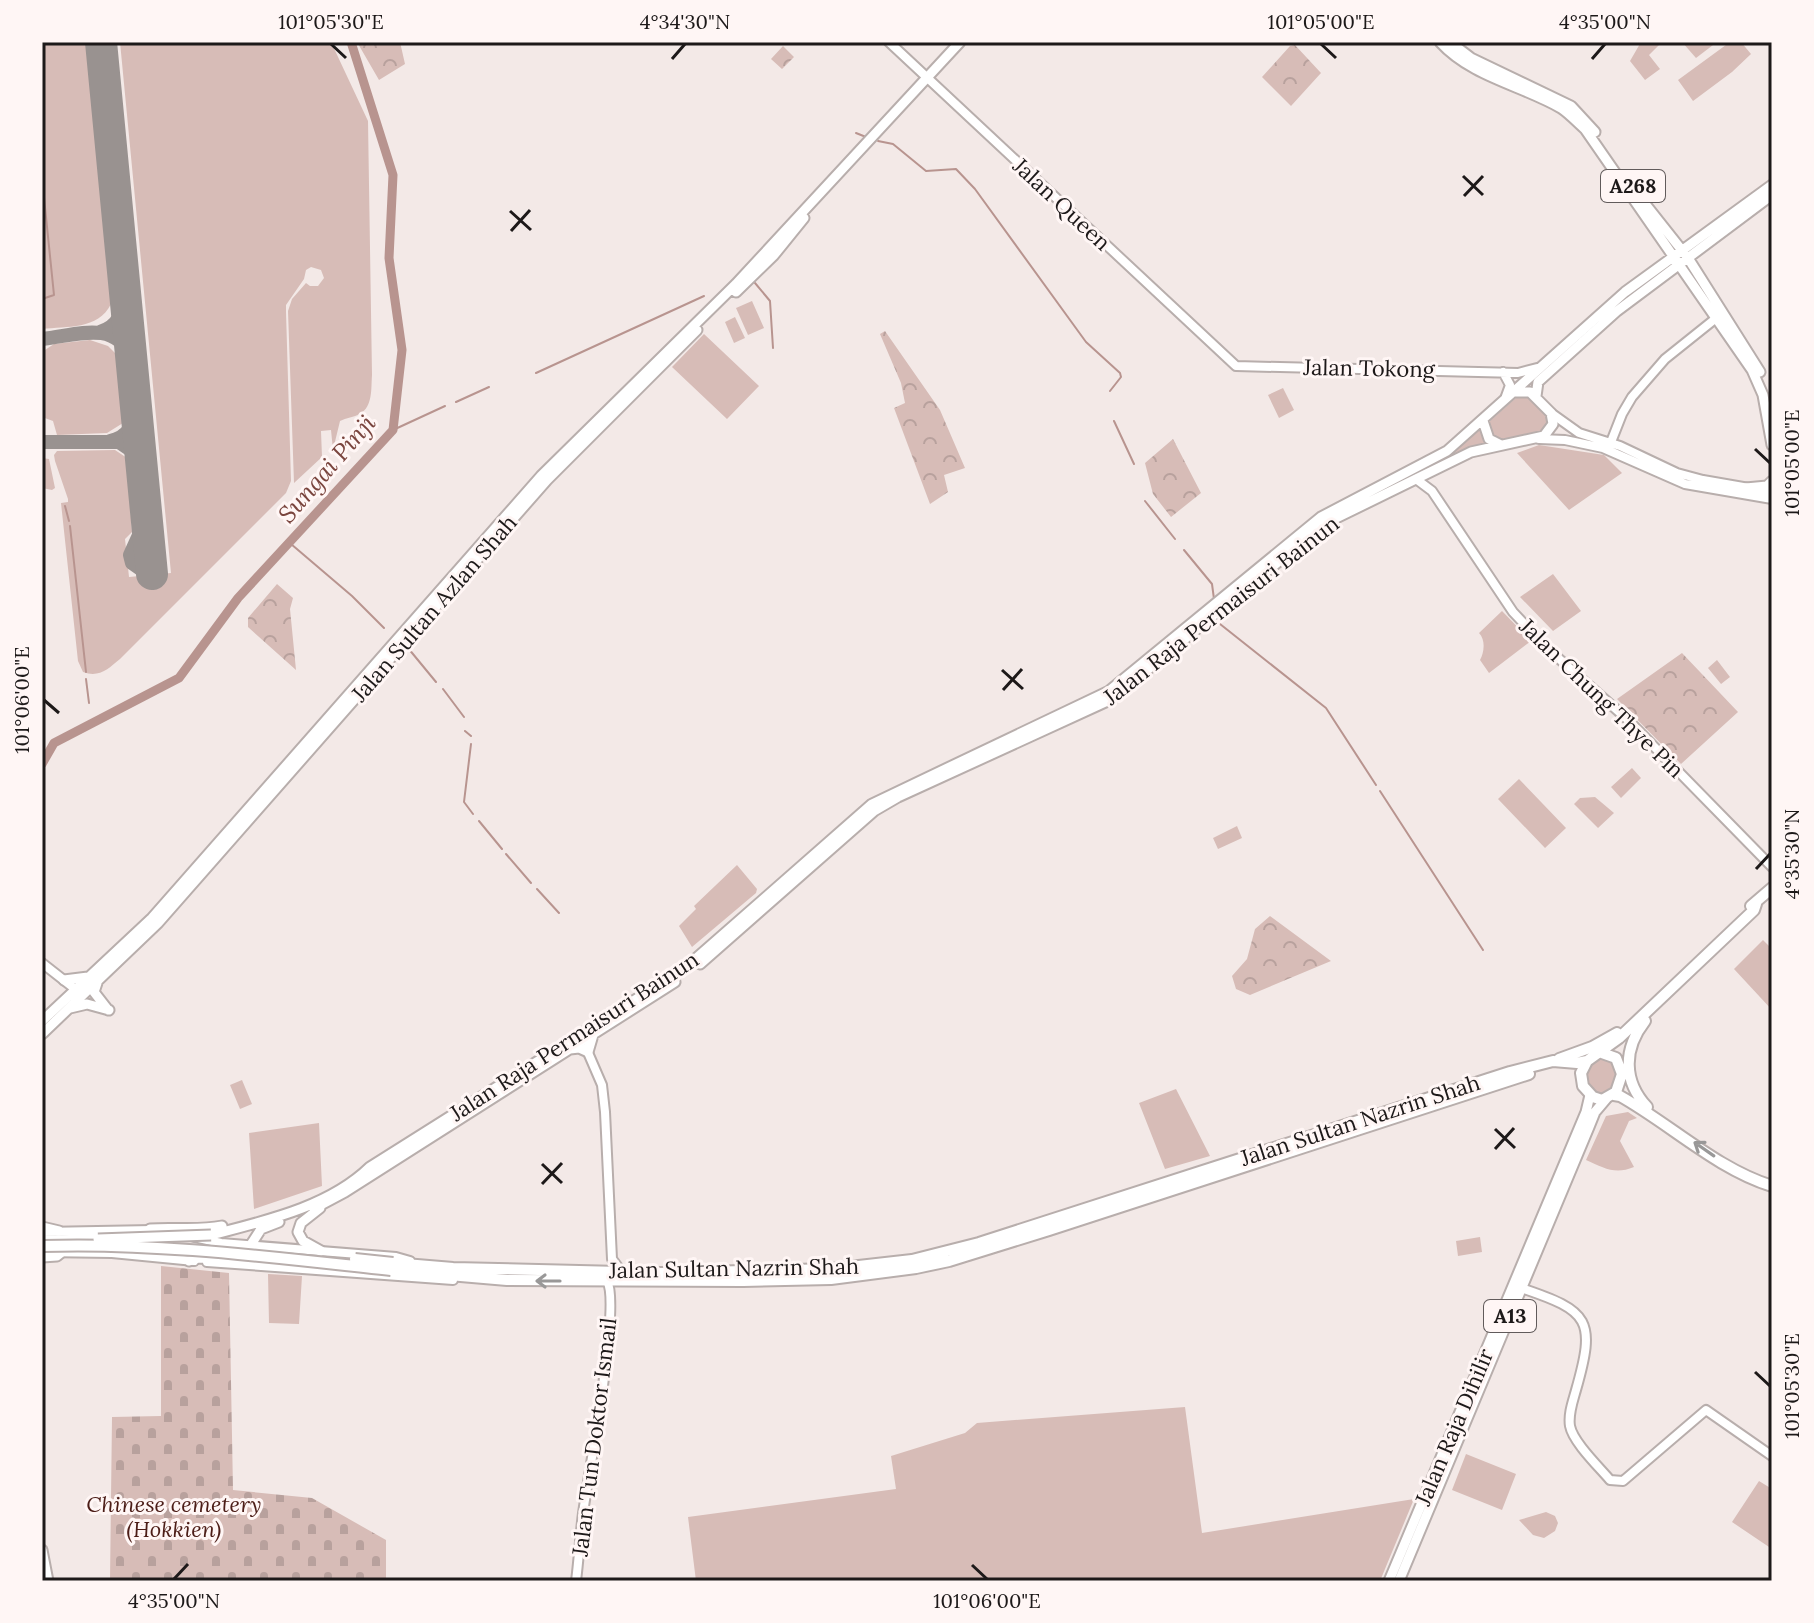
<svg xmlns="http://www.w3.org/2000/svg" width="1814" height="1623" viewBox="0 0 1814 1623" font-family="Lora,serif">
	<defs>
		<pattern id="cemetery-stones" width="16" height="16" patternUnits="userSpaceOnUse" patternTransform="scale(2)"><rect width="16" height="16" fill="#d7bcb7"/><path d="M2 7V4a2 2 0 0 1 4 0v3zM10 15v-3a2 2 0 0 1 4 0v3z" fill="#b8a19d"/></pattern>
		<pattern id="park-crowns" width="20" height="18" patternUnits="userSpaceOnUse" patternTransform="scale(2)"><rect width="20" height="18" fill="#d7bcb7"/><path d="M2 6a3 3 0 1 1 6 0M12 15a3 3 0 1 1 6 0" fill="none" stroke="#b8a19d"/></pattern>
	</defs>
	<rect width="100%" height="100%" fill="#f3e9e7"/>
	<path fill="#d7bcb7" d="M42 42H86L111 304C98 330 67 326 42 329Z
		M120 42H331L368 121 372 375C371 389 373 406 360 414 354 417 346 418 340 421L333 450 331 430 321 431 322 457 294 483 288 311 292 299 306 283 310 286H318L324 278 321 270 311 267 306 270 304 279 286 305V312L291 481 286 493 120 659C108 669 99 678 83 672L78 661 61 503 68 502V499L55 461 54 455 57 451 115 450 127 458 132 532 125 539 129 577 171 573Z
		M1641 42H1662L1649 55 1660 69 1645 80 1630 61Z
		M1682 42H1717L1696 58Z
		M1730 42H1741L1751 54 1732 72 1693 101 1678 80Z
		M752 301 764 328 748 335 736 308Z
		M735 317 745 338 734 343 725 322Z
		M704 334 759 386 727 419 672 367Z
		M90 340 108 346 116 354 123 423 107 433 57 435 53 421 42 417V352L54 344Z
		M1283 388 1294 410 1279 418 1268 395Z
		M1525 394 1532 397 1548 415V425L1540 434 1497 440 1493 438 1488 426 1490 421 1518 396Z
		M1481 427 1489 443 1430 467 1451 454Z
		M1539 445 1604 455 1622 473 1569 510 1517 453Z
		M42 458 49 459 55 488 52 490 42 488Z
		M1553 574 1581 611 1553 631 1520 597Z
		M1502 611 1531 641 1489 673 1480 660C1484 653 1486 640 1479 633Z
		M1717 660 1730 677 1721 684 1708 668Z
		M1632 768 1641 778 1621 798 1611 787Z
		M1519 779 1566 828 1545 848 1498 799Z
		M1595 797 1614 813 1598 828 1574 804 1580 798Z
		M1237 826 1242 838 1218 849 1213 838Z
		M737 865 757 889 756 893 692 947 679 926 696 909 694 906Z
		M1763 940 1772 949V1010L1734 969Z
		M1597 1057H1611L1619 1070 1615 1090 1601 1095 1589 1087C1585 1073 1587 1067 1597 1057Z
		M242 1080 252 1104 240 1109 230 1085Z
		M1176 1089 1210 1156 1165 1169 1139 1103Z
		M1628 1112 1637 1118 1629 1121 1620 1141 1634 1167C1615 1175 1604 1168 1586 1160L1606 1116Z
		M319 1123 322 1186 254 1209 249 1133Z
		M1480 1237 1482 1252 1458 1256 1456 1241Z
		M268 1274 302 1276 299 1324 269 1323Z
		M1185 1407 1202 1533 1414 1499 1380 1581H696L688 1517 896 1489 891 1456 965 1433 977 1423Z
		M1466 1454 1516 1474 1502 1510 1452 1490Z
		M1759 1481 1772 1489V1549L1732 1522Z
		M1546 1512 1555 1516 1558 1523 1555 1531 1544 1538 1533 1535 1519 1520Z"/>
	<path fill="url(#cemetery-stones)" d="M161 1266 229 1273 233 1490 312 1498 386 1540V1581H110L112 1417 161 1416Z"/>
	<path fill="url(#park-crowns)" d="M357 42H400L405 64 379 80Z
		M1295 45 1321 73 1291 106 1262 77 1290 46Z
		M783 46 794 57 782 69 771 59Z
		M885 331 940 410 965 468 944 475 948 492 930 504 894 408 905 403 901 383 880 334Z
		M1173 439 1201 493 1171 517 1153 494 1145 463Z
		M277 584 293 598 290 609 296 670 248 627V618Z
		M1682 653 1738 712 1681 764 1617 699Z
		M1270 916 1331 961 1250 995 1236 989 1232 976 1247 959 1255 929Z"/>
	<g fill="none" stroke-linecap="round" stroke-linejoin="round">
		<path stroke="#b8948f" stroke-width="2" d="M856 133 866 137
			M878 141 893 144 926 171 956 169 975 189 1086 342 1120 373 1121 377 1110 391
			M42 178 54 295 42 299
			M755 283 770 301 773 348
			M536 373 704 296
			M456 402 489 387
			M1114 421 1134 464
			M393 430 445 406
			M1145 501 1175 539
			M65 506 69 521
			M70 526 86 672
			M291 544 352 596 384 628
			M1184 550 1212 584 1214 599
			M1217 618 1220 624 1326 708 1376 785
			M408 648 436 682
			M86 679 89 703
			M443 689 464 717
			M465 731 471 736
			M471 744 464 802 473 814
			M1380 791 1483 950
			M479 821 502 849
			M506 854 531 883
			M537 889 559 913"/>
		<path stroke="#b8948f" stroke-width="9" d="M42 764 54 743 179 678 238 598 393 430 402 350 389 258 393 175 351 42"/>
		<path stroke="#999290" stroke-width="14" d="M100 332C120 326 122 312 125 293
			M42 339C75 336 113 319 131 356
			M110 441C129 437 134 424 136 406
			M42 442H119L135 453 141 467
			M146 508 159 558 153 568 142 570 132 563 130 555 140 533Z"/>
		<path stroke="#999290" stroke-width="32" d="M101 42 152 574"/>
		<defs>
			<path id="secondary" d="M889 42 1236 366 1518 373 1537 368
				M1503 372 1510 385 1506 396
				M1551 413 1579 433 1620 446 1677 473 1703 480 1772 492
				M1539 439 1565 440 1603 448 1685 484 1772 499
				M1611 442 1622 414 1632 397 1665 359 1720 315
				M1416 479 1432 491 1513 612 1548 649 1627 719 1772 867
				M42 963 79 992
				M586 1048 602 1085 605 1112 612 1259 621 1271
				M42 1232 153 1230
				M194 1237 221 1243 396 1257 410 1261
				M42 1252 112 1253 194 1261
				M207 1262 453 1280
				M1521 1288C1590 1311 1596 1320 1576 1390 1573 1401 1568 1414 1570 1426 1573 1442 1599 1467 1610 1480L1623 1481 1706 1410 1772 1456
				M576 1581C579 1558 580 1536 583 1513 588 1477 621 1304 607 1281"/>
			<path id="primary" d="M1440 42C1472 77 1521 85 1561 108 1570 114 1577 122 1585 129L1752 370 1763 395 1772 445
				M1450 42 1471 58 1571 106 1595 132
				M1642 200 1688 258 1760 372
				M736 292 774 255 804 218
				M1536 396 1538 382 1617 311 1772 195
				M1483 421 1489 439 1499 444
				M1746 488 1767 486 1772 481
				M700 964 874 811 898 797 1112 699 1324 524 1471 452 1544 436 1553 424 1551 413 1530 392H1514
				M64 980 88 977
				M97 983 94 992 108 1010
				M70 1008 87 1004 109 1010
				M42 1021 152 918 541 476 736 284 960 42
				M42 1034 158 923 547 480 697 330
				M570 1049 579 1048 588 1052 593 1035
				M315 1208 345 1192 675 982
				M320 1208 301 1223 298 1232 303 1241 321 1251
				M42 1227 59 1231
				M150 1229C175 1227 198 1231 222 1226
				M211 1235C265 1221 329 1207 370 1167L684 969 872 804 1109 691 1321 517 1447 451 1625 292 1772 185
				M42 1257 57 1256 62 1252
				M189 1261 199 1258 241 1260 261 1229 279 1222
				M42 1550 48 1581
				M1389 1581 1586 1112 1590 1095
				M1399 1581 1589 1127 1595 1112 1606 1099"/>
			<path id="highway" d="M1751 906 1772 888
				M1645 1021C1623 1049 1623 1081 1647 1107
				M1602 1053 1616 1058 1622 1074 1616 1092 1602 1100 1593 1097 1583 1086 1581 1073 1587 1061 1619 1038 1754 910 1756 904
				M1559 1059 1592 1047 1617 1033
				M1614 1095 1620 1096C1670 1124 1717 1169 1772 1186
				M42 1241 98 1239
				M393 1263 453 1268 661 1273 832 1269 912 1260 979 1243 1510 1072 1553 1061 1577 1063 1587 1061
				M391 1270 507 1280 743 1281 831 1279 916 1268 949 1261 1049 1230 1529 1074"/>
		</defs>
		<use href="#secondary" stroke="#b8aeac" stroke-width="12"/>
		<use href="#primary" stroke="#b8aeac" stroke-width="13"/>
		<use href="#highway" stroke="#b8aeac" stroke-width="14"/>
		<use href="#secondary" stroke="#fff" stroke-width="8"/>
		<use href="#primary" stroke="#fff" stroke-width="9"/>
		<use href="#highway" stroke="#fff" stroke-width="10"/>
		<defs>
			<path id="primary-bridge" d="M98 1239 211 1235"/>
			<path id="highway-bridge" d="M42 1246C155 1242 278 1258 391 1270
				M355 1259 393 1263"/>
		</defs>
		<use href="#primary-bridge" stroke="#b8aeac" stroke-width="13" stroke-linecap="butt"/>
		<use href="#highway-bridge" stroke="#b8aeac" stroke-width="14" stroke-linecap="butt"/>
		<use href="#primary-bridge" stroke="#fff" stroke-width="9"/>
		<use href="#highway-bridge" stroke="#fff" stroke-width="10"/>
	</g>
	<defs><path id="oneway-shaft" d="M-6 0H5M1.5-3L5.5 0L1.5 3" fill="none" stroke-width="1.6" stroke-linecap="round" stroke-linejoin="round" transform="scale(2)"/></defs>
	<g stroke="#999898">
		<use href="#oneway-shaft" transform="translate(1704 1149) rotate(-145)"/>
		<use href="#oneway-shaft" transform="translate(548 1281) rotate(-180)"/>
	</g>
	<path fill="none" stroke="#1d1919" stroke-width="3" d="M331 44 346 58M1321 44 1336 58M672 59 685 44M1592 59 1605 44M1463 176 1483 195M1464 196 1483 176M510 211 531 230M511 231 530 210M1755 449 1770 463M1002 670 1023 689M1003 690 1022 669M44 700 59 713M1756 869 1770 854M1495 1129 1515 1148M1495 1149 1514 1128M542 1164 562 1183M542 1184 562 1163M1755 1372 1770 1386M972 1565 987 1579M174 1579 188 1564"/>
	<g text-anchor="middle" stroke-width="6" stroke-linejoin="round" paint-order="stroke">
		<g fill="#fff6f5" stroke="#615b5b" stroke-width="2">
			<rect x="1601" y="170" width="64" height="32" rx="6"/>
			<rect x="1484" y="1300" width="52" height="32" rx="6"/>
		</g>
		<g font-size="20" font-weight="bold" fill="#1d1919">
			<text x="1633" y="193">A268</text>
			<text x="1510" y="1323">A13</text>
		</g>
		<g font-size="22" fill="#1d1919" stroke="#fff6f5">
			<text transform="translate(1062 204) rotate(43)" y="8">Jalan Queen</text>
			<text transform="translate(1369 368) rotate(1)" y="8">Jalan Tokong</text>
			<text transform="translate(434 608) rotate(-49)" y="8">Jalan Sultan Azlan Shah</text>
			<text transform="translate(1221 610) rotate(-38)" y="8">Jalan Raja Permaisuri Bainun</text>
			<text transform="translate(1602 698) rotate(44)" y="8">Jalan Chung Thye Pin</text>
			<text transform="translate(574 1036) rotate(-33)" y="8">Jalan Raja Permaisuri Bainun</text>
			<text transform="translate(1360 1120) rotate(-18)" y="8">Jalan Sultan Nazrin Shah</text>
			<text transform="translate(734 1268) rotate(-1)" y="8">Jalan Sultan Nazrin Shah</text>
			<text transform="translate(1454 1427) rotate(-67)" y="8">Jalan Raja Dihilir</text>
			<text transform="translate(594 1437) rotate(-83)" y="8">Jalan Tun Doktor Ismail</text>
		</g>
		<g font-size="22" font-style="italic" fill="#4c1d17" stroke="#fff6f5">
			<text x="174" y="1512">Chinese cemetery<tspan x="174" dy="25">(Hokkien)</tspan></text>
		</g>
		<g font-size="24" font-style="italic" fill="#7a453e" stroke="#fff6f5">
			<text transform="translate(327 469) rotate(-49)" y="8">Sungai Pinji</text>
		</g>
	</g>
	<rect width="1814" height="1623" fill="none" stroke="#fff6f5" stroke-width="88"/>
	<rect x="44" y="44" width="1726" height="1535" fill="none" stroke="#1d1919" stroke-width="3"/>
	<g font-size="20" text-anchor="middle" fill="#1d1919">
		<text x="331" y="29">101°05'30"E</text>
		<text x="685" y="29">4°34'30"N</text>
		<text x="1321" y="29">101°05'00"E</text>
		<text x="1605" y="29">4°35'00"N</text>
		<text transform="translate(1792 463) rotate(-90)" y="7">101°05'00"E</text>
		<text transform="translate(22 700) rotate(-90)" y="7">101°06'00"E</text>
		<text transform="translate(1792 854) rotate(-90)" y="7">4°35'30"N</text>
		<text transform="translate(1792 1386) rotate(-90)" y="7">101°05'30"E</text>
		<text x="174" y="1608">4°35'00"N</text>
		<text x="987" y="1608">101°06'00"E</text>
	</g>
</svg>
